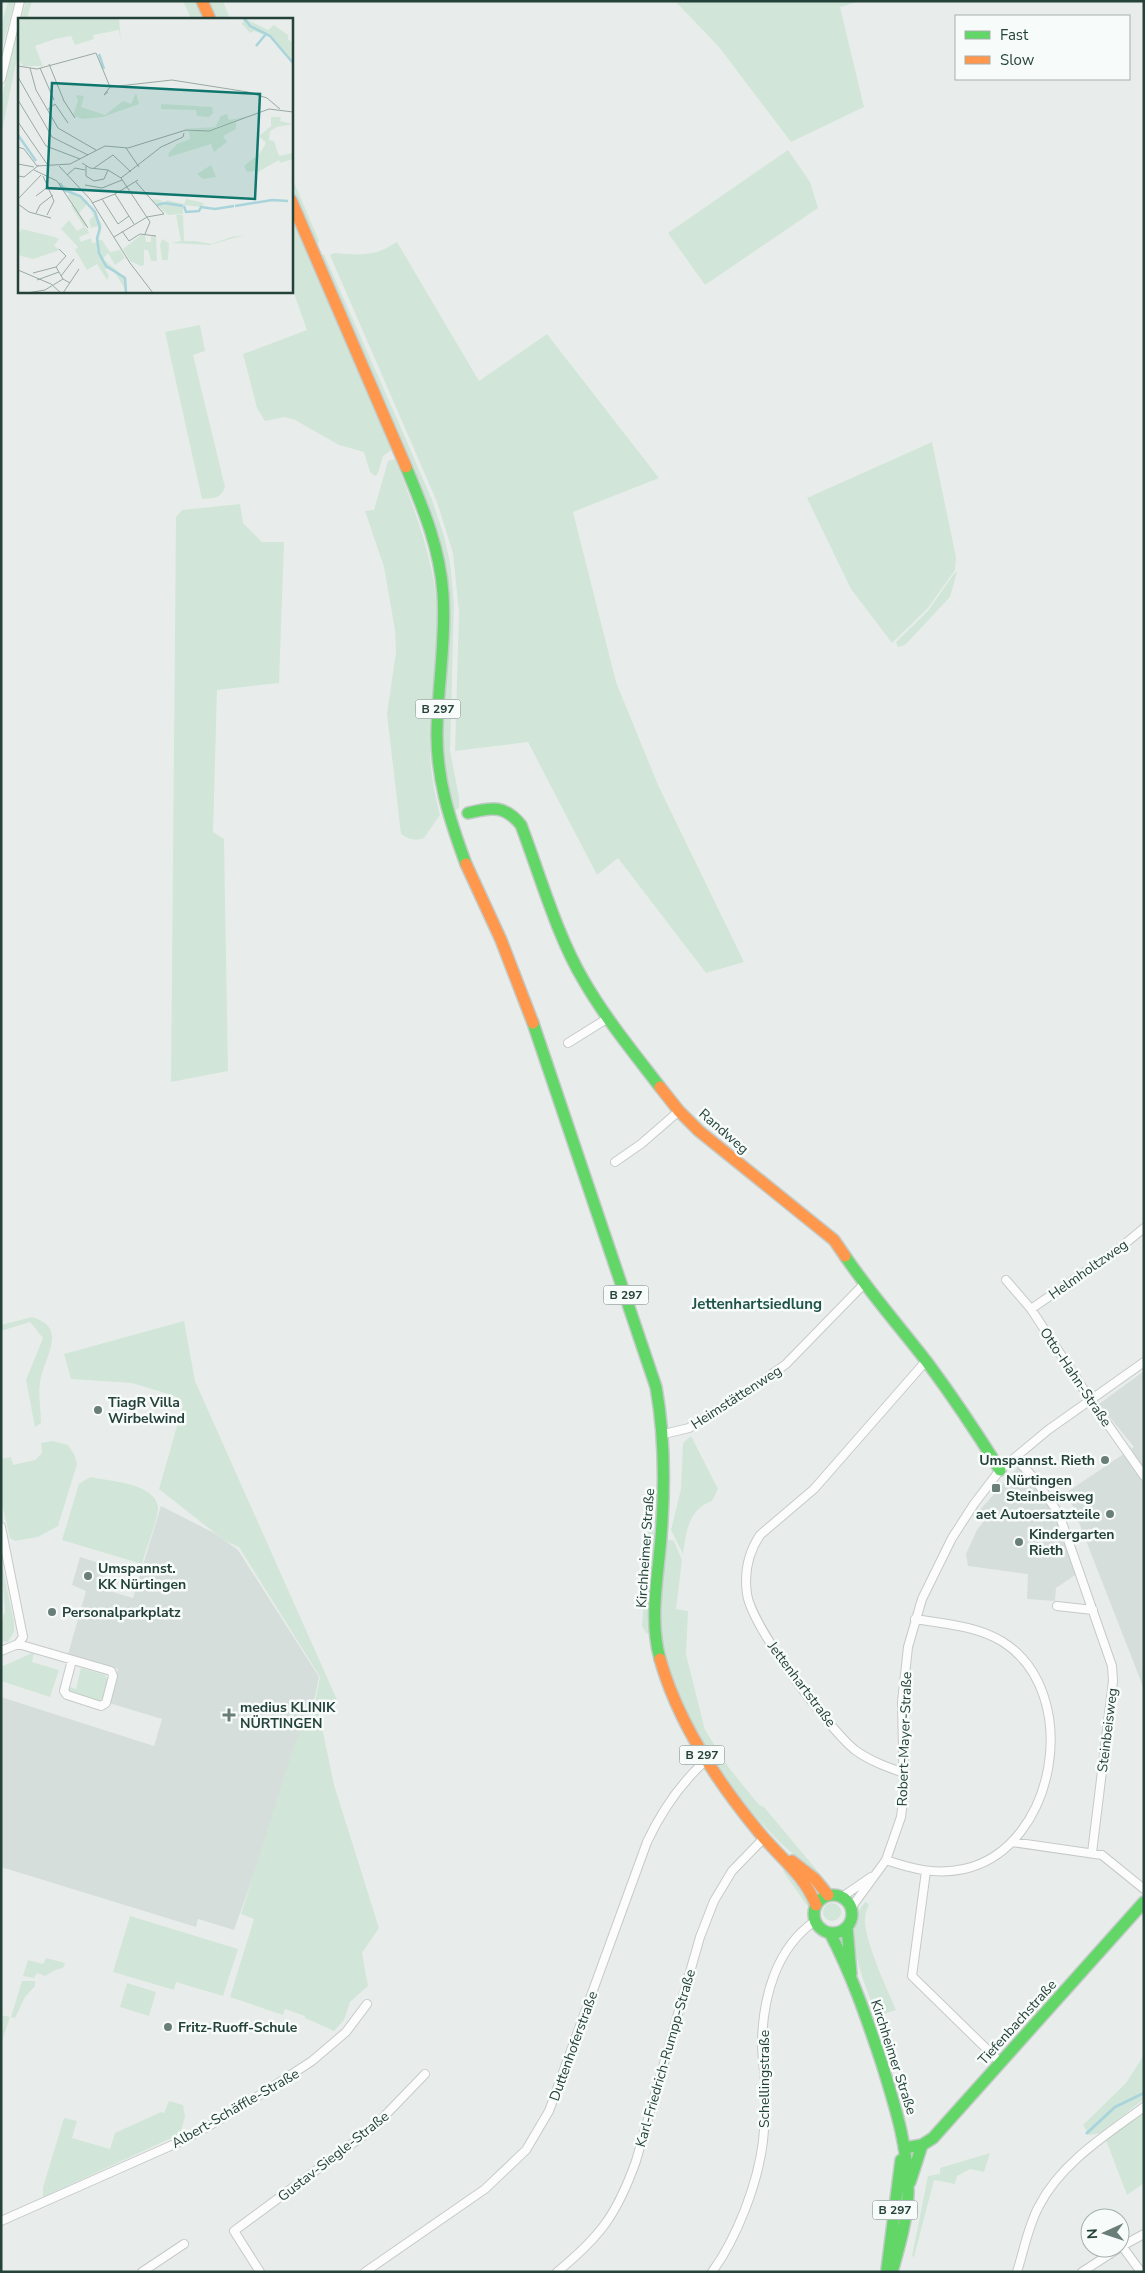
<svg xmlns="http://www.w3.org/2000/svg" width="1145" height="2273" viewBox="0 0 1145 2273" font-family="'Nunito Sans',sans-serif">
	<rect width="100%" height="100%" fill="#e8edeb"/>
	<path fill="#d6dedb" d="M1144 1371V1689L1067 1492 1134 1447 1099 1404Z
		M1019 1466 1048 1501 1059 1521 1078 1573 1056 1588 1055 1601 1027 1599 1028 1574 968 1566 966 1554 977 1530 987 1517 979 1511Z
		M161 1506 214 1533 238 1550 319 1677 312 1711 234 1930 198 1919 196 1927 1 1867V1697L154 1746 162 1719 109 1703 118 1669 68 1654 86 1591 72 1585 80 1557 106 1565 99 1588 133 1598Z"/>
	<path fill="#d1e6d8" d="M8 1H15L1 52V26Z
		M26 1H32L27 19H21Z
		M183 1H195L204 19H191Z
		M209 1H223L230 19H217Z
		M675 1H861L840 7 864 107 791 142 719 47Z
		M19 25V49L1 135V100Z
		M788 150 810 182 818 208 705 285 668 233Z
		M291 175 319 241 317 245 291 190Z
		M291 218 392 447 390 451 383 456 378 473 375 476 370 472 364 452 339 445 295 420 285 417 265 421 257 408 243 354 307 330 291 285Z
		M397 242 479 381 547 334 659 478 573 512 616 682 658 785 744 962 706 973 618 858 597 875 528 742 455 751 459 612 453 553 437 502 330 255 334 253C361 255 374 257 397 242Z
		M324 254 401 428 432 500 444 536 450 563 454 604 450 751 459 797V808L455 810 457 820H454L444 773 443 726 449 616 447 577 440 542 322 261V255Z
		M200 325 205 351 193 355 225 487C221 499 213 498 202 499L165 332Z
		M932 442 956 557 955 570 928 608 892 643 851 589 807 498Z
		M395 459C416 513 438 568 438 627 438 665 431 703 430 740 429 766 434 791 440 815L424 838C415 841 409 840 401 834L387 714 396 652 395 630 384 567 365 511 374 510 388 461Z
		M240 504 243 523 262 542H284L279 683 217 690 213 832 224 839 228 1071 171 1082 176 517 182 510Z
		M957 572 950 597 905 645 898 647 896 642 928 611 953 575Z
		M32 1317C70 1328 43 1358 40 1383 38 1395 41 1410 41 1423L35 1427 26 1380 43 1338 30 1322 1 1331V1325Z
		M184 1321 195 1381 338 1702 319 1713 334 1785 379 1928 362 1953 368 1986 350 2002 344 2020 334 2031 305 2018V2016L285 2009 283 2015 230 1997 254 1919 241 1914 295 1743 313 1712 320 1677 239 1547 225 1541 159 1489 183 1405 175 1396 132 1383 71 1379 64 1354Z
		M691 1436 718 1489 712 1501C688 1509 686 1533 683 1554L671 1530 681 1489 683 1443Z
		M53 1441 68 1445 74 1454 77 1464 58 1526 38 1537 15 1541 10 1538 1 1500V1459L11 1457 13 1465 35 1460 42 1453 41 1443Z
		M90 1477C109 1481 155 1483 158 1507 159 1516 145 1552 142 1564L62 1540 79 1484Z
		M649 1514H654C655 1554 647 1594 649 1634L646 1633 642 1626Z
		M666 1539 674 1541 682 1560 676 1609 688 1611 686 1654 705 1730 729 1768 759 1805 764 1807 830 1886H826C807 1865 785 1849 766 1828 722 1782 685 1725 668 1663 665 1654 660 1644 660 1634 657 1602 663 1571 666 1539Z
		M1 1561 14 1622V1632L8 1642 1 1641V1623L5 1611Z
		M32 1653 34 1654 32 1662 59 1670 50 1697 1 1681V1667Z
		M81 1668 105 1675 108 1682 102 1699 96 1702 70 1693 67 1686 76 1689Z
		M787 1868 808 1893 810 1910 783 1871Z
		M865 1902 869 1904C867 1909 865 1914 865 1919 864 1940 887 1989 896 2010L877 2016C865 1984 840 1932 865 1902Z
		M823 1912a9 9 0 1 1 18 0a9 9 0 1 1-18 0Z
		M130 1916 238 1949 223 1996 176 1982 174 1990 113 1972Z
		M46 1958 65 1963 63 1968 55 1970 45 1976 37 1973 34 1978 23 1976 28 1960 43 1964Z
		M22 1981H35V1986L25 1997 15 2018 11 2017Z
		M127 1983 156 1992 149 2016 120 2007Z
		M1 2015 10 2017 1 2044Z
		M1144 2055V2099L1101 2133 1089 2135 1083 2125 1126 2083Z
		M169 2101 183 2105 185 2117 180 2134 43 2197V2187L64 2118 77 2121 72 2138 110 2149 115 2133 161 2112 164 2113Z
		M1144 2111V2183L1127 2195 1106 2140Z
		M990 2153 984 2172 970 2169 957 2176 955 2184 934 2180 914 2257 912 2256 928 2176 940 2174V2168Z"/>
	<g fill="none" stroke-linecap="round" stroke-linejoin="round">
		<path stroke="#a9d4db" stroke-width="3" d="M1087 2133 1115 2107 1144 2093"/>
		<defs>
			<path id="street" d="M1 79 20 1
				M568 1043 608 1018
				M615 1162 641 1144 679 1111
				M1006 1280 1031 1309 1090 1399 1144 1476
				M1031 1309 1121 1247 1144 1228
				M664 1434 689 1428 754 1387 786 1364 864 1284
				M1015 1458 1034 1478 1059 1514 1112 1666 1113 1681 1092 1853
				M1 1527 23 1637 18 1644 1 1651
				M1057 1606 1093 1610
				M18 1644 111 1671 113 1676 106 1703 101 1706 67 1695 64 1691 72 1660
				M904 1773C887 1767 870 1761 855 1750 828 1728 752 1627 747 1594 744 1573 748 1553 760 1535L814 1489 926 1361
				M1012 1842 1102 1855 1144 1889
				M886 1860C912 1869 936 1875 964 1869 1057 1848 1083 1693 1003 1642 977 1626 945 1624 915 1619
				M926 1871 912 1976 1001 2063
				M842 1897 871 1877
				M851 1908 886 1860 901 1817 904 1793 902 1702 908 1647 922 1599 952 1538 974 1504 1000 1470 1048 1430 1144 1362
				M1 2221 186 2139 240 2108 312 2061 346 2032 367 2004
				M1122 2246 1141 2272
				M1120 2247 1144 2234
				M142 2272 184 2244
				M260 2272 234 2231 372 2129 425 2074
				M365 2272 485 2189 526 2150 549 2111 647 1842C662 1810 679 1785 705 1761
				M557 2272C601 2236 617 2214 636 2161L700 1937 714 1901 732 1871 764 1838
				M712 2272C737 2238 758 2183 763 2141 764 2128 766 2113 766 2100 766 2081 762 2061 762 2042 763 1997 776 1948 815 1921
				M1017 2272C1024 2250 1028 2226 1039 2206 1061 2163 1106 2135 1144 2107
				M1082 2272 1119 2248"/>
			<path id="fast" d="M406 467C423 508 440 548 443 594 446 640 438 685 437 731 436 778 450 821 466 864
				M468 813C492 807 505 805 521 825 540 875 557 936 584 981 606 1019 634 1053 660 1087
				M533 1023 656 1387C665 1437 665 1486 661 1537 658 1577 649 1619 660 1659
				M845 1256C870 1293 900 1327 927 1362 953 1397 977 1433 1000 1470
				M814 1914a19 19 0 1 1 38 0a19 19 0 1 1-38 0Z
				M847 1927 851 1974
				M830 1933C852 1975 867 2019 882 2064 895 2106 909 2149 908 2194 907 2220 899 2247 892 2272
				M904 2148 922 2145 933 2138 1144 1902
				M910 2182 922 2145
				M887 2269 901 2160"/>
			<path id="slow" d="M202 1 210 19
				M291 200 406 467
				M466 864 501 940 533 1023
				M660 1087 679 1111 699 1131 834 1240 845 1256
				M660 1659C678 1723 716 1780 758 1831 778 1856 804 1874 816 1905
				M792 1861 815 1879 828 1895"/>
		</defs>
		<use href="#street" stroke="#c5cac8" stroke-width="10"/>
		<use href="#fast" stroke="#c3cbc8" stroke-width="14"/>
		<use href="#slow" stroke="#c3cbc8" stroke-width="14"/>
		<use href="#street" stroke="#fcfcfc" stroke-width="8"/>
		<use href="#fast" stroke="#63d668" stroke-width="11"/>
		<use href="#slow" stroke="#ff974d" stroke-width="11"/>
	</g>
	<g fill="#697e78" stroke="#f7fbf9" stroke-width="2">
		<circle cx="98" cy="1410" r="5"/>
		<circle cx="1105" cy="1460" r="5"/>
		<rect x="991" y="1483" width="10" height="10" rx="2.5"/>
		<circle cx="1110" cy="1514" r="5"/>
		<circle cx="1019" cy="1542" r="5"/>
		<circle cx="88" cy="1576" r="5"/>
		<circle cx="52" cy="1612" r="5"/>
		<path d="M226.5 1707.5h5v5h5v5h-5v5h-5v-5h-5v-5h5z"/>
		<circle cx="168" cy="2027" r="5"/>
	</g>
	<g text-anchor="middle" stroke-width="5" stroke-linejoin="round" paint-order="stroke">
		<g fill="#f7fbf9" stroke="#637a73" stroke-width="1">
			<rect x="415.5" y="699.5" width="45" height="19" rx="4"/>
			<rect x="603.5" y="1285.5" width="45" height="19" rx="4"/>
			<rect x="679.5" y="1745.5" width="45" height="19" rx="4"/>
			<rect x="872.5" y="2200.5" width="45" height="19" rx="4"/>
		</g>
		<g font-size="12" font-weight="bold" fill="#24423a">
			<text x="438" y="713">B 297</text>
			<text x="626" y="1299">B 297</text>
			<text x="702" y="1759">B 297</text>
			<text x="895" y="2214">B 297</text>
		</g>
		<g font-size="14" fill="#24423a" stroke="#f7fbf9">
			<text transform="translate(724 1131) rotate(41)" y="5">Randweg</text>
			<text transform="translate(1088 1269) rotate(-35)" y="5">Helmholtzweg</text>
			<text transform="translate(1076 1377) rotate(56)" y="5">Otto-Hahn-Straße</text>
			<text transform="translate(736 1397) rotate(-33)" y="5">Heimstättenweg</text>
			<text transform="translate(645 1548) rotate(-86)" y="5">Kirchheimer Straße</text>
			<text transform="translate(802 1684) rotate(53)" y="5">Jettenhartstraße</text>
			<text transform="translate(1107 1730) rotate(-83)" y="5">Steinbeisweg</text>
			<text transform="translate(904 1739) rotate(-88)" y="5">Robert-Mayer-Straße</text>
			<text transform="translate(1017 2022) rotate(-48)" y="5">Tiefenbachstraße</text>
			<text transform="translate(573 2046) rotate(-70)" y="5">Duttenhoferstraße</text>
			<text transform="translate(894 2057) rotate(72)" y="5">Kirchheimer Straße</text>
			<text transform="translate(665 2058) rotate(-74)" y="5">Karl-Friedrich-Rumpp-Straße</text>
			<text transform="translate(764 2079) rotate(-90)" y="5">Schellingstraße</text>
			<text transform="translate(235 2108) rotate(-30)" y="5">Albert-Schäffle-Straße</text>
			<text transform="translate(333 2156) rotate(-38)" y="5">Gustav-Siegle-Straße</text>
		</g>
		<g font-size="14" font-weight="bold" fill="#24423a" stroke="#f7fbf9" text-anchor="start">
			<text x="108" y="1407">TiagR Villa<tspan x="108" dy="16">Wirbelwind</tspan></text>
			<text x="1095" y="1465" text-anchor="end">Umspannst. Rieth</text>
			<text x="1006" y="1485">Nürtingen<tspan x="1006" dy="16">Steinbeisweg</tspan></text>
			<text x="1100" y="1519" text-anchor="end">aet Autoersatzteile</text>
			<text x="1029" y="1539">Kindergarten<tspan x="1029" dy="16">Rieth</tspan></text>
			<text x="98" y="1573">Umspannst.<tspan x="98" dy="16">KK Nürtingen</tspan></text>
			<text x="62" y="1617">Personalparkplatz</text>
			<text x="240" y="1712">medius KLINIK<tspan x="240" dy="16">NÜRTINGEN</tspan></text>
			<text x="178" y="2032">Fritz-Ruoff-Schule</text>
		</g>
		<g font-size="15" font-weight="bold" fill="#1f5548" stroke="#f7fbf9">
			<text x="757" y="1309">Jettenhartsiedlung</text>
		</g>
	</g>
	<g transform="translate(18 18)">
		<rect width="275" height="275" fill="#e8edeb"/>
		<path d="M7 0H101L103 26 101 12 75 17 76 21 57 27 53 18 37 21 17 28 25 48H5L0 41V3ZM226 0 250 12 256 7 270 17V21L275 25V46L252 19 236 13 232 15 224 6ZM118 75 121 86 85 99 64 101 55 97 60 83 58 77 66 78 63 89 87 97 105 83 113 86ZM143 86 194 89 195 95 191 99 179 98 178 92 143 91ZM209 96 211 102 231 98 191 112 164 111 197 109 203 98ZM253 99H263L262 103 275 106 259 109 252 113 251 122 256 123 261 138 275 135V141L262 145 261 142 238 155V153L229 154 226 148 242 135 248 125 241 118 253 108ZM218 104V111L205 118 209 124 196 134 193 126 151 139 150 136 159 126 172 121 171 114 165 113H191ZM193 147 198 159 185 161 179 156ZM42 165 71 184 61 195 69 207 66 209 53 188 55 187 50 178 52 175ZM132 181 143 182 146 186 149 182 166 186 168 181 186 185 184 189 165 187V196L150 197ZM70 187 84 206 81 222H84L92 234 102 232 107 240 97 247 90 235 85 241 108 260 109 275 95 251H87L91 258 89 262 79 246 69 252 57 232 60 229 43 211 51 202 59 213 66 209 70 212 71 215 61 219 63 224 73 220 74 225 79 224 80 208 73 210 71 202 76 198ZM158 197H165L166 223H177L194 226 213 219 226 217 192 227 153 225 163 223ZM4 211 37 219 41 221 36 228 42 232 15 241 3 238 0 236V216ZM123 217H127L128 224H133V217L138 218 139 243H133L130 232H126V247L123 248 112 243 105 231ZM144 221 151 225 150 242H144L142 227Z" fill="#d1e6d8"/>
		<path fill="none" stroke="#a9d4db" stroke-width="2.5" d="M226 0 232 8 252 18 275 45M238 28 248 16M81 36 86 51M0 117 18 143M42 165 46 172 62 178 77 194 82 210 79 220 81 235 88 248 107 260 108 275M139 187 147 185 165 188M166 188 168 194 181 193 183 189 197 191 216 188M217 188 254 182 270 183"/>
		<path fill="none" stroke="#9aa9a4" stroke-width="1" d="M31 46 46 83 57 100M0 48 19 51 78 35 92 69 86 77 90 74M12 50 18 72 40 110 78 132M22 50 36 82M0 59 34 119 70 137M92 69 154 62 230 74 249 80 262 91M0 82 28 128 62 141M29 92 37 86 50 105M0 104 29 146M0 129 6 131 19 148M108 130 121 149M64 145 72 150 90 152 103 160 132 204 127 216M0 146 16 149M19 148 52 146 87 128 110 130 168 112 191 113 251 91 275 94M41 148 72 181 112 245 135 275M68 148V158L76 163 86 161 90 152M76 150 95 137 113 154M16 152 39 163 70 210M49 157 57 150 67 152M0 158 6 159 21 147M25 158 36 183 29 197M103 160 143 129 165 119 166 115M118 164 146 196M67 167 84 170 104 162M97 176 116 206M18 178 31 168M0 181 23 157M84 181 100 206 111 198M74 185 97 176 120 162M0 186 11 194 33 200M18 195 22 187 35 177M104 213 111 223 122 216 138 218M96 219 129 199 146 196M41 231 48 238 38 249 45 261 52 265M0 252 33 266 43 275M15 255 38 249M43 258 56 241M19 262 41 254M9 275 27 272 45 261M45 275 61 251"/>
		<path fill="#0f766e" fill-opacity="0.15" stroke="#0f766e" stroke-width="2.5" d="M34 65 242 76 237 181 29 170Z"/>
		<rect width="275" height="275" fill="none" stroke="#24423a" stroke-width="2.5"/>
	</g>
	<rect width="1145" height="2273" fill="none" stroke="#24423a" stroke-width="5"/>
	<rect x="955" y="15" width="175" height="65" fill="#f7fbf9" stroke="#a3b1ad"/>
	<rect x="965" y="31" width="25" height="8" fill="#63d668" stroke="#a3b1ad"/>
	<text x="1000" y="40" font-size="15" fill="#24423a">Fast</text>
	<rect x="965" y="56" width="25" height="8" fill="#ff974d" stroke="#a3b1ad"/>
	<text x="1000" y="65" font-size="15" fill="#24423a">Slow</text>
	<g transform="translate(1105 2233) rotate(267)"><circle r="24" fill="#f7fbf9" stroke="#a3b1ad"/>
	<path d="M0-4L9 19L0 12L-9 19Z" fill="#697e78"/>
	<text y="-8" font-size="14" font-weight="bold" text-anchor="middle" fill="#24423a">N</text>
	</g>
</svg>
